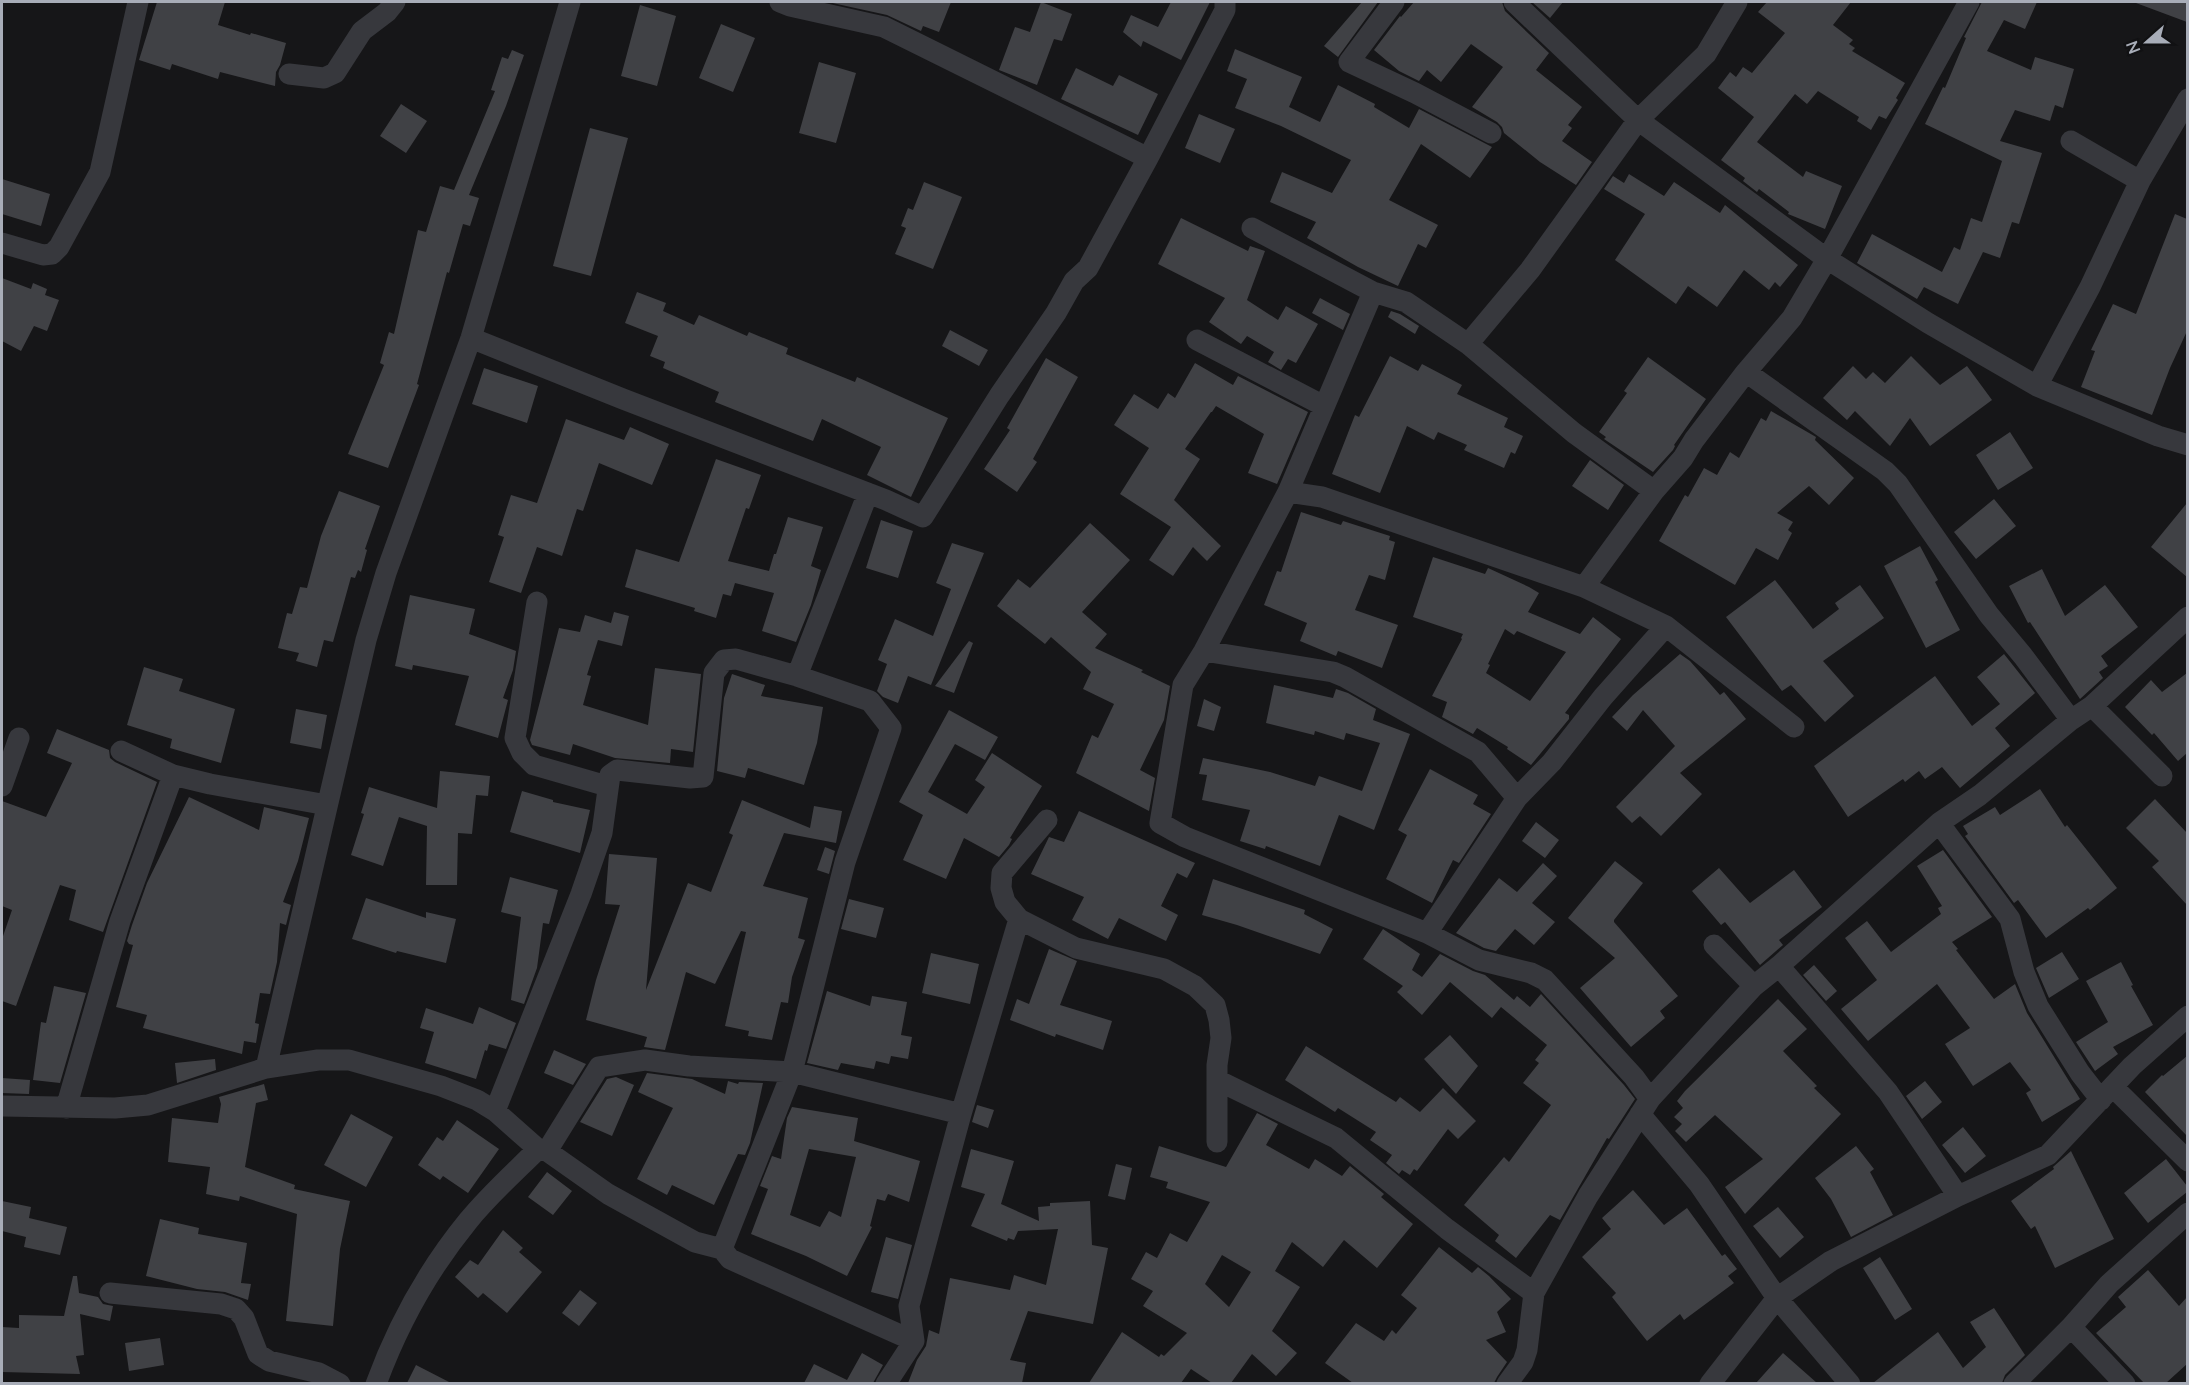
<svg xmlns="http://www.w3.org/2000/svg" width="2189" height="1385" viewBox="0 0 2189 1385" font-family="Lato,sans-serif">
	<rect width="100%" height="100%" fill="#161618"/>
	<path fill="#404145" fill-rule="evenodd" d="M157 2H225L218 25 250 35 251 33 286 43 280 65 276 72 275 86 220 72 218 79 172 64 170 70 139 60Z
		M828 2H951L939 32 923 26 921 31 887 15Z
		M1041 2 1072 14 1062 41 1054 39 1037 85 999 70 1015 27 1030 32Z
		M1171 2H1210L1181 60 1143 41 1141 47 1123 32 1131 15 1158 27Z
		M1362 2H1378L1338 57 1324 46Z
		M1414 2H1502L1505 11 1549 53 1536 70 1582 107 1568 125 1572 128 1562 141 1592 162 1576 185 1540 162 1504 133 1502 127 1497 122 1472 107 1503 67 1471 44 1441 82 1427 70 1419 81 1399 71 1374 50 1400 16 1401 17Z
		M1532 2H1563L1550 18Z
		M1767 2H1851L1833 25 1853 40 1849 44 1855 48 1852 51 1905 83 1896 98 1898 100 1886 119 1879 116 1871 130 1857 121 1859 117 1818 91 1807 104 1795 94 1757 142 1803 177 1806 171 1842 186 1825 229 1788 214 1789 212 1759 189 1757 192 1743 181 1745 178 1721 160 1754 117 1718 88 1730 72 1736 77 1743 67 1752 73 1785 33 1758 12Z
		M1982 2H2037L2025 29 2004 20 1987 51 2031 70 2035 57 2074 69 2063 108 2055 105 2050 121 2015 110 2000 141 2042 153 2019 224 2012 222 2000 258 1983 252 1958 304 1924 287 1917 299 1857 263 1872 234 1942 272 1954 247 1960 250 1971 218 1982 222 2002 161 1925 124 1943 87 1945 88 1966 38 1964 37Z
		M2136 2H2187V22L2136 3Z
		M640 5 676 16 657 86 621 76Z
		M721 24 755 38 733 92 699 78Z
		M1235 49 1302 77 1289 107 1320 122 1338 85 1375 104 1374 107 1409 128 1419 109 1492 147 1470 178 1421 144 1389 200 1438 225 1426 248 1418 244 1398 286 1358 267 1307 238 1316 222 1270 202 1282 172 1332 193 1351 160 1281 126 1235 108 1247 79 1227 71Z
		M512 50 524 55 506 106 469 195 479 198 470 226 463 224 449 273 447 272 417 384 419 385 388 468 348 454 384 365 380 363 389 332 394 334 418 230 426 232 440 186 454 190 495 91 491 90 502 57 508 59Z
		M819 62 856 73 836 143 799 133Z
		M1076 68 1113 86 1119 75 1158 94 1138 135 1061 99Z
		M401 104 427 121 406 153 380 136Z
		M1199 114 1235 129 1220 163 1185 148Z
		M590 128 628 138 591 276 553 266Z
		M1629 174 1664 196 1674 182 1720 213 1725 205 1798 265 1780 287 1775 282 1769 290 1744 270 1717 307 1688 286 1676 304 1615 260 1645 214 1604 189 1613 176 1624 183Z
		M2 179 50 194 41 226 2 214Z
		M924 182 962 197 933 269 895 254 906 228 901 226 908 208 913 210Z
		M2175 214 2187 219V331L2170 368 2152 415 2081 387 2095 351 2091 350 2113 304 2136 314Z
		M1181 218 1248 251 1250 246 1265 251 1247 300 1278 320 1286 306 1318 324 1296 363 1288 359 1281 370 1268 362 1274 352 1247 336 1241 344 1209 322 1225 298 1158 264Z
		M2 278 31 289 33 283 47 289 45 295 59 300 47 331 34 326 21 351 2 341Z
		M637 292 666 303 663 311 694 325 699 315 747 336 749 332 788 348 786 354 855 382 857 377 948 418 911 497 867 475 881 447 822 419 813 441 715 402 719 392 663 368 665 362 650 356 658 336 625 323Z
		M1320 298 1350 314 1343 330 1312 313Z
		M1391 311 1400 314 1419 326 1415 334 1388 317Z
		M950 330 988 350 979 366 942 346Z
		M1390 356 1418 371 1422 364 1462 385 1457 394 1508 418 1504 427 1523 436 1515 454 1511 452 1504 468 1464 450 1467 445 1438 432 1434 440 1407 426 1380 493 1332 474 1355 415 1359 417Z
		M1911 356 1940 385 1967 366 1992 400 1930 446 1910 418 1890 446 1855 411 1847 420 1823 398 1853 366 1866 379 1873 372 1885 383Z
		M1648 357 1706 399 1674 445 1675 446 1673 450 1653 472 1604 439 1606 437 1599 432 1627 393 1624 391Z
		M1046 358 1078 377 1033 459 1037 462 1017 492 984 469 1010 430 1007 428Z
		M1195 363 1233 385 1238 376 1308 412 1277 484 1248 473 1264 434 1216 406 1212 412H1211L1185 449 1200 459 1174 500 1221 546 1207 561 1193 547 1173 576 1149 560 1171 527 1120 494 1149 448 1114 425 1134 394 1158 409 1168 393 1175 398Z
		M484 368 538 386 527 423 472 404Z
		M1771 411 1816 437 1815 440 1854 478 1829 505 1809 486 1777 513 1793 522 1788 530 1792 533 1778 560 1756 548 1735 585 1659 541 1685 495 1688 497 1704 468 1717 475 1730 452 1739 458 1761 418 1766 421Z
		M566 419 624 440 630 427 669 444 652 485 599 463 583 511 577 509 562 556 537 547 521 593 489 582 504 537 498 535 511 495 537 503Z
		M2010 432 2033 468 1998 490 1976 455Z
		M716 459 761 475 749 509 746 508 728 561 769 571 774 554H776L788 517 823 527 811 566 821 570 811 605 796 642 762 631 774 593 735 583 731 596 723 594 716 618 694 611 695 608 625 587 636 549 679 562Z
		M1590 460 1624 485 1608 510 1572 486Z
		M339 491 380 506 365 549 367 550 361 572 358 570 355 578 351 577 333 642 324 640 317 667 296 661 299 653 278 648 287 613 292 614 300 587 307 588 321 536Z
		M1994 499 2016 526 1976 559 1954 532Z
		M2187 503V577L2151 547Z
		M1301 512 1341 525 1343 521 1390 536 1389 540 1395 542 1385 580 1369 575 1355 610 1398 625 1382 668 1338 651 1336 656 1300 641 1307 623 1264 605 1277 571 1281 572Z
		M881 520 913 531 898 578 866 568Z
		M1090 523 1130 560 1082 612 1107 634 1095 648 1143 670 1141 672 1170 686 1164 720 1140 770 1155 778 1149 811 1076 773 1092 735 1098 738 1114 704 1083 689 1091 672 1051 637 1045 644 997 606 1018 579 1030 588Z
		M952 543 984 553 931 685 908 676 898 703 883 697 877 691 887 664 878 660 895 619 933 636 951 589 936 583Z
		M1920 546 1938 580 1935 582 1960 630 1926 648 1884 566Z
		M1433 557 1485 574 1488 568 1529 587 1539 593 1528 612 1580 634 1593 617 1621 639 1565 713 1569 715V719L1531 765 1507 749 1508 747 1477 728 1473 734 1442 717 1447 702 1432 696 1462 639 1461 638 1463 634 1413 617ZM1505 629 1514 635 1517 631 1566 652 1530 701 1486 673 1490 665 1488 664Z
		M2042 569 2065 616 2105 585 2138 627 2101 656 2108 666 2099 672 2103 678 2080 699 2030 622 2028 623 2009 586Z
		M1775 580 1813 629 1839 609 1835 603 1860 585 1884 618 1823 661 1854 696 1825 722 1791 685 1782 691 1726 617Z
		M410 595 475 609 469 634 516 651 513 670 503 698 508 700 498 738 455 725 469 676 413 665 412 670 395 666Z
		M614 612 629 616 622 646 598 640 587 675 591 676 583 705 648 725 655 668 701 674 693 752 671 749 670 763 615 758 573 744 570 755 532 745 530 740 559 628 580 632 585 615 611 623Z
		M969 641 973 643 954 693 935 686Z
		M1680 654 1690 661 1720 695 1724 692 1746 719 1680 773 1702 794 1661 836 1640 816 1632 823 1616 807 1675 746 1643 710 1627 731 1612 717 1633 695Z
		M2004 654 2035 693 1995 728 2010 746 1960 788 1942 767 1925 779 1919 771 1905 782 1903 779 1848 817 1814 766 1935 676 1972 726 2000 704 1977 677Z
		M144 667 183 679 179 691 235 709 221 763 170 748 172 739 127 725Z
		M2187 673V753L2178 761 2154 733 2152 735 2125 707 2151 680 2162 692Z
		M732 674 765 685 761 696 823 707 817 743 804 785 748 768 745 778 717 771 724 698Z
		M1274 685 1333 698 1336 689 1348 693 1376 709 1373 720 1410 734 1374 830 1339 815 1320 866 1266 846 1265 849 1240 841 1250 810 1202 800 1207 775 1199 774 1203 758 1270 772 1315 786 1319 776 1362 791 1380 743 1346 733 1344 740 1315 731 1314 735 1266 723Z
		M1204 699 1221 707 1214 731 1197 726Z
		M296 709 327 715 321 749 290 743Z
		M949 710 998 737 985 760 955 744 928 792 967 814 985 787 975 780 992 753 1042 786 1010 838 1012 839 1009 845 999 857 964 838 946 879 903 860 923 815 899 802Z
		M57 729 109 750 110 758 115 762 157 782 103 932 69 920 76 890 60 885 16 1006 2 1001V939L12 910 2 906V801L46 817 72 763 47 753Z
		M1430 769 1478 795 1473 804 1491 814 1459 863 1453 860 1432 903 1386 879 1407 835 1398 830Z
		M440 771 490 776 488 796 476 795 472 834 458 833 457 885H426L427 826 399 817 383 866 351 855 364 814 361 813 369 787 437 808Z
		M2040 789 2065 827 2067 825 2117 888 2090 910 2088 908 2046 938 2018 900 2014 903 1965 836 1968 834 1963 826 1995 807 2000 815Z
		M522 791 553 800V802L590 810 580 853 510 832Z
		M189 797 259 830 264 807 309 818 298 861 283 902 291 905 286 925 280 923 277 962 270 994 260 993 255 1023 259 1024 256 1043 244 1041 242 1054 143 1028 147 1015 116 1007 133 945 129 944 127 941 132 925 147 883Z
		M2155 799 2187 833V905L2152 867 2159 861 2126 828Z
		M742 800 810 828 814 806 842 811 836 843 784 833 763 886 808 898 798 938 805 940 792 977 788 1003 781 1002 772 1040 748 1036 749 1031 725 1026 746 932 741 931 715 984 686 972 665 1050 644 1047 647 1037 586 1020 596 980 620 905 605 904 609 854 657 858 646 990 688 883 711 892 733 835 729 833Z
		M1079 811 1195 863 1187 878 1177 873 1161 906 1178 915 1166 941 1119 918 1108 939 1072 920 1084 897 1031 874 1049 837 1064 842Z
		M1536 822 1559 840 1545 858 1522 841Z
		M825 847 835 851 829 874 817 870Z
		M1943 850 1992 917 1952 942 1958 949 1956 950 1994 999 2015 984 2027 1013 2080 1099 2042 1122 2026 1093 2031 1090 2010 1062 1973 1086 1945 1044 1970 1028 1937 984 1868 1041 1841 1009 1877 980 1845 938 1867 921 1891 952 1941 914 1938 908 1942 906 1917 866Z
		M1615 861 1643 883 1614 920V922L1678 996 1660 1011 1665 1018 1631 1047 1580 988 1615 958 1568 918Z
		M1543 863 1557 876 1532 903 1555 922 1534 945 1515 929 1496 951 1484 948 1456 933 1499 878 1517 892Z
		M1719 868 1750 903 1794 870 1822 907 1779 940 1783 945 1760 965 1725 922 1721 925 1692 891Z
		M510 877 558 890 549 924 543 923 537 968 524 1004 511 1000 521 917 501 912Z
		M1213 879 1305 910 1304 914 1333 929 1320 954 1237 925 1202 915Z
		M366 898 426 918V912L456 919 446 963 397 951 396 953 352 939Z
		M849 899 884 908 876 938 841 929Z
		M1383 929 1420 954 1412 970 1422 977 1440 954 1473 971 1485 975 1514 1000 1517 996 1530 1007 1541 994 1624 1085 1635 1099 1609 1139 1607 1138 1560 1220 1550 1215 1516 1258 1495 1241 1499 1235 1464 1205 1504 1157 1509 1162 1551 1105 1523 1083 1539 1063 1535 1060 1547 1045 1501 1007 1492 1018 1450 982 1422 1015 1397 992 1403 986 1363 959Z
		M1049 949 1077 961 1060 1005 1112 1021 1103 1050 1056 1034 1055 1037 1010 1020 1017 999 1029 1004Z
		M2062 952 2079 979 2049 998 2036 968Z
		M931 953 979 964 970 1004 922 993Z
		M2121 962 2133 985 2131 986 2153 1025 2113 1047 2118 1054 2095 1071 2076 1042 2108 1022 2086 981Z
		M1814 965 1837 991 1826 1001 1803 975Z
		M54 986 86 993 60 1083 33 1080 41 1022 46 1023Z
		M827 991 870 1006 872 996 907 1002 901 1035 912 1037 908 1059 891 1056 889 1064 876 1061 874 1069 841 1063 838 1070 807 1063Z
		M1778 999 1807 1029 1783 1051 1817 1086 1814 1088 1841 1114 1745 1214 1725 1187 1763 1159 1715 1115 1686 1142 1675 1131 1682 1124 1674 1117 1683 1108 1677 1101 1685 1091Z
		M479 1007 516 1023 506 1049 489 1044 487 1051 485 1050 476 1079 425 1063 434 1032 420 1028 426 1008 473 1024Z
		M1450 1035 1478 1066 1456 1094 1424 1059Z
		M1306 1046 1396 1102 1400 1097 1420 1112 1443 1088 1476 1121 1458 1139 1448 1129 1417 1171 1414 1169 1410 1175 1402 1170 1399 1174 1386 1163 1392 1155 1370 1140 1376 1132 1338 1108 1335 1112 1285 1080Z
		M554 1050 586 1064 573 1085 544 1073Z
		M2187 1056V1136L2145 1092 2162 1075 2163 1076Z
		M215 1059 216 1070 177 1083 175 1063Z
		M647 1073 692 1079 725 1094 728 1081 738 1084 739 1082 763 1083 750 1143 745 1155 738 1154 714 1205 672 1185 667 1195 637 1179 673 1108 638 1092Z
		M616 1077 634 1085 612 1136 580 1122 607 1079Z
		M2 1078 30 1080 29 1094 2 1093Z
		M1925 1081 1942 1102 1922 1119 1906 1096Z
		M264 1084 268 1100 256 1103 245 1167 295 1185 294 1189 350 1201 340 1249 333 1326 286 1321 297 1214 240 1196 239 1201 206 1194 210 1167 168 1162 172 1118 218 1123 221 1104 219 1097Z
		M977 1105 994 1110 988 1128 972 1122Z
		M792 1107 858 1118 854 1141 920 1161 909 1202 888 1194 885 1201 877 1199 870 1226 872 1227 847 1276 806 1256 751 1234 768 1189 760 1186 772 1156 781 1159 787 1118ZM809 1149 856 1157 841 1217 829 1211 820 1227 790 1215Z
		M1257 1113 1278 1124 1266 1145 1309 1169 1315 1159 1342 1176 1350 1166 1384 1194 1381 1197 1413 1224 1377 1268 1344 1240 1323 1267 1292 1242 1275 1271 1300 1287 1272 1331 1297 1353 1276 1376 1252 1354 1231 1383H1212L1191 1369 1181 1383H1089L1122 1332 1159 1357 1161 1354 1164 1356 1187 1333 1143 1306 1153 1291 1131 1279 1146 1252 1157 1258 1170 1233 1187 1242 1210 1202 1166 1188 1168 1182 1150 1177 1159 1146 1226 1167ZM1222 1255 1251 1272 1229 1307 1205 1284Z
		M351 1114 393 1137 366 1187 324 1165Z
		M457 1120 499 1149 468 1193 443 1176 440 1180 418 1165 437 1137 443 1141Z
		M1963 1127 1986 1156 1965 1173 1942 1145Z
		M1856 1146 1874 1169 1870 1172 1893 1215 1851 1237 1831 1199 1815 1178Z
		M971 1149 1014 1161 1001 1204 1039 1221 1038 1207 1050 1206V1203L1090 1201 1092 1245 1108 1248 1093 1324 1028 1311 1010 1360 1026 1363 1022 1383H908L917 1360 926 1346 929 1330 939 1334 950 1278 1010 1290 1014 1275 1046 1285 1058 1229 1018 1231 1014 1240 1008 1238 1007 1241 971 1226 985 1194 961 1187Z
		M2071 1151 2114 1239 2055 1268 2035 1226 2031 1229 2011 1201 2054 1169 2053 1167Z
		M2166 1159 2187 1186V1192L2148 1223 2124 1193Z
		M1116 1164 1132 1168 1125 1200 1108 1196Z
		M547 1172 572 1191 553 1215 528 1197Z
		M1633 1190 1664 1225 1687 1208 1722 1256 1725 1254 1737 1269 1728 1276 1734 1283 1684 1320 1680 1314 1647 1341 1612 1297 1616 1293 1582 1257 1611 1229 1602 1218Z
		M2 1201 31 1207 29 1218 67 1227 60 1255 24 1247 26 1237 2 1231Z
		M1778 1207 1804 1237 1780 1258 1753 1226Z
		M160 1219 199 1228 198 1234 247 1243 241 1283 251 1284 248 1300 225 1292 197 1289 146 1276Z
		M503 1230 523 1248 519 1252 542 1272 507 1313 483 1293 478 1298 455 1277 470 1260 478 1265Z
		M886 1237 912 1245 898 1299 871 1292Z
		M1439 1247 1472 1273 1478 1267 1489 1276 1511 1299 1497 1312 1506 1332 1486 1340 1507 1362 1497 1377 1494 1383H1353L1325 1363 1356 1323 1384 1341 1392 1330 1396 1334 1417 1308 1401 1295Z
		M1880 1257 1912 1309 1895 1320 1863 1268Z
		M2148 1270 2179 1306 2187 1297V1364L2166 1383H2144L2096 1333 2126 1307 2118 1297Z
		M73 1276H77L79 1293 98 1297 103 1304 113 1306 110 1321 80 1314 84 1355 76 1356 80 1374 2 1372V1327L19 1328V1315L64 1316Z
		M580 1290 597 1303 579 1326 562 1313Z
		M1994 1308 2025 1355 2005 1375 2002 1383H1873L1938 1332 1963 1368 1986 1347 1970 1322Z
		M160 1338 164 1365 129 1371 125 1343Z
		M862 1353 883 1365 873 1383H804L814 1364 847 1380Z
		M1783 1353 1817 1383H1756Z
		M416 1365 451 1383H407Z"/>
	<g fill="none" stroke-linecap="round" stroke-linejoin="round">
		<path stroke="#37383d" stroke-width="21" d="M780 2 790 6 884 27 1148 158
			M1394 2 1349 62 1415 93 1491 133
			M1514 2 1638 120 1530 270 1468 344 1406 302 1373 292 1288 492 1204 651 1183 685 1160 823 1185 837 1427 933 1479 960 1531 973 1545 980 1634 1077 1650 1099
			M1737 2 1706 54 1638 120 1827 259 1928 323 2037 386 2158 436 2188 445
			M289 74 324 78 335 73 362 31 387 12 395 2
			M2071 141 2140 181
			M1252 228 1373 292
			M2 243 43 255 52 254 59 247 100 172 138 2
			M471 338 623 399 886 500 923 517 999 396 1056 313 1074 281 1088 268 1148 158 1225 10V2
			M1197 340 1324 406
			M1468 344 1574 433 1654 491
			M1746 372 1885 471 1898 484 1989 615 2023 656 2071 720
			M2037 386 2090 287 2140 181 2188 99
			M1288 492 1322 497 1584 587 1666 626 1794 727
			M1584 587 1654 491 1683 458 1694 440 1746 372 1792 318 1827 259 1969 2
			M537 602 515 738 522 753 534 765 607 786
			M1204 651 1333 672 1345 677 1478 752 1517 798
			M797 676 868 493
			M2092 706 2162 776
			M121 751 173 775 210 784 327 805
			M2 786 19 738
			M1047 820 1002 873 1001 888 1005 902 1019 919 1076 948 1164 969 1195 986 1215 1005 1219 1020 1221 1038 1217 1065V1142
			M1939 823 2010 919 2024 972 2038 1006 2080 1073 2101 1100
			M1427 933 1517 798 1552 762 1603 697 1666 626
			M1714 945 1754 986
			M1779 966 1888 1092 1958 1196
			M266 1068 366 640 386 573 471 338 570 2
			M1217 1080 1336 1138 1447 1229 1534 1293
			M2113 1087 2188 1161
			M2 1106 115 1108 148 1105 266 1068 318 1060H349L441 1086 477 1100 495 1111 538 1149 547 1151 608 1194 695 1242 722 1249 730 1259 914 1341
			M66 1108 120 921 173 775
			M495 1111 581 894 602 833 610 775 617 770 690 778 703 777 714 673 724 660 736 659 797 676 870 701 891 728 845 862 792 1072 722 1249
			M1640 1114 1699 1184 1777 1298 1850 1384
			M547 1151 599 1067 645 1060 689 1066 792 1072 961 1114
			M110 1293 221 1304 236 1309 244 1318 258 1354 269 1361 319 1373 340 1384
			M2071 1327 2125 1384
			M376 1384C398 1324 428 1270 468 1221 489 1195 515 1172 538 1149
			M886 1384 914 1341 909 1306 961 1114 1019 919
			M1507 1384 1523 1362 1527 1350 1534 1293 1588 1196 1650 1099 1754 986 1779 966 1939 823 1980 795 2071 720 2092 706 2188 617
			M1710 1384 1777 1298 1831 1261 1958 1196 2048 1155 2132 1066 2188 1016
			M2014 1384 2071 1327 2109 1284 2188 1213"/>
	</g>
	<rect width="2189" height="1385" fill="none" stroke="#a8adb8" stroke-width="6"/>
	<g transform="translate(2147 42) rotate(249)" stroke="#111113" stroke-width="4.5" paint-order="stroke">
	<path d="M0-4.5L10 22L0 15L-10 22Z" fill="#a8adb8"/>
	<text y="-9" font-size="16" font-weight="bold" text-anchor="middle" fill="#a8adb8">N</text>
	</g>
</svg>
